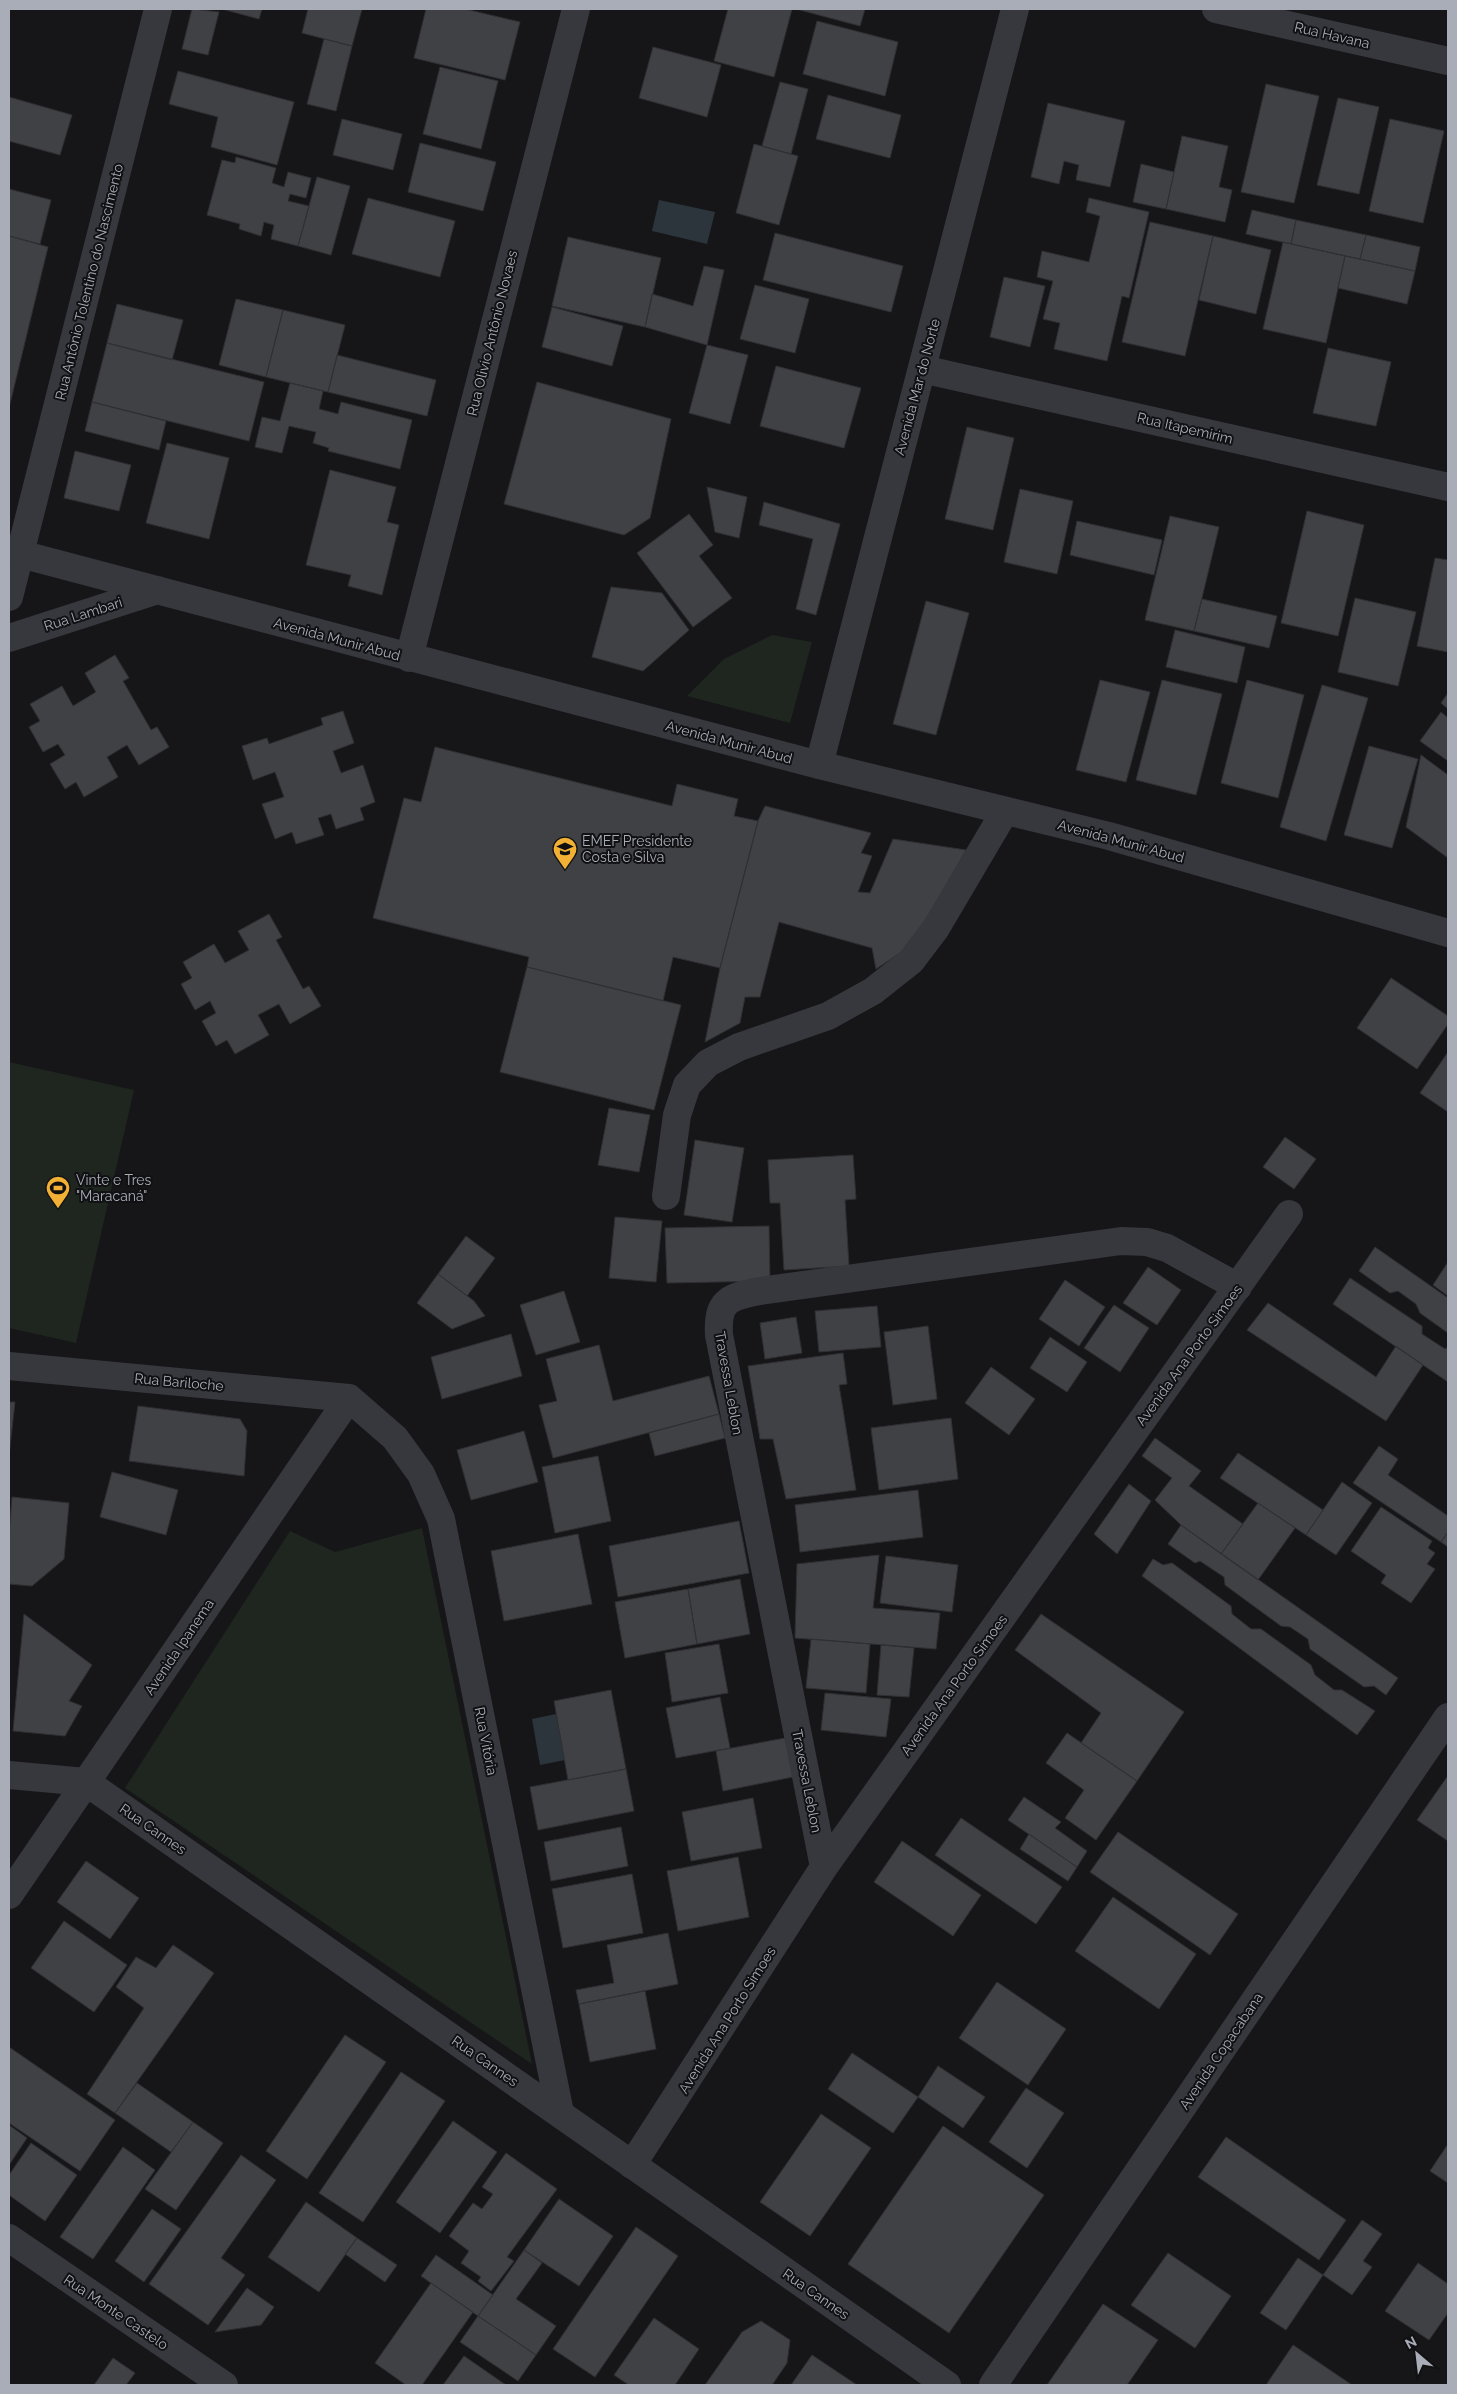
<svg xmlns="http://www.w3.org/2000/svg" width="1457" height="2394" viewBox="0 0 1457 2394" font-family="Raleway,sans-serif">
	<rect width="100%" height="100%" fill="#161618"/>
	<path fill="#1e261f" d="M772 635 812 642 790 723 687 696 724 659Z
		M9 1062 134 1090 76 1343 9 1328Z
		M422 1528 532 2064 125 1788 290 1531 335 1552Z"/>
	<path fill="#2c353c" d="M659 200 715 212 707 244 652 231Z
		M556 1714 565 1760 540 1765 532 1719Z"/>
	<path fill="#404145" stroke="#303034" d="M192 9 219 12 208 55 182 49Z
		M222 9H262L259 19Z
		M308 9H362L352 46 302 33Z
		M426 9H465L520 22 505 80 414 58Z
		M728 9H792L774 77 714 61Z
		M796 9H865L860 26Z
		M817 21 898 42 885 96 803 74Z
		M324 39 352 46 336 111 307 104Z
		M653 47 721 65 707 117 639 98Z
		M440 67 498 81 481 149 423 134Z
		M178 71 294 102 277 165 211 147 218 117 169 104Z
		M780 82 808 89 791 154 762 146Z
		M1266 84 1319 96 1294 203 1241 192Z
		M828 95 901 115 890 158 816 139Z
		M9 97 72 115 60 155 9 141Z
		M1338 98 1379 107 1359 194 1317 185Z
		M1048 103 1125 121 1110 187 1076 180 1079 165 1064 161 1059 184 1031 177Z
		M342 119 402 134 393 170 333 155Z
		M1390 119 1444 131 1423 223 1369 211Z
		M1182 136 1228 146 1219 187 1232 190 1225 222 1166 209Z
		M420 143 496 162 483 211 408 192Z
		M754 144 798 156 779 225 736 213Z
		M236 157 276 168 272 183 284 187 288 172 311 178 306 198 290 194 288 201 309 206 298 246 271 239 274 225 264 222 261 236 239 229 240 224 207 215 222 160 235 163Z
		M1141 164 1174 172 1166 209 1133 202Z
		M317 177 350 186 331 255 298 246Z
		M9 189 51 200 40 244 9 236Z
		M368 198 455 221 440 277 352 254Z
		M1089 198 1149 212 1129 298 1122 296 1107 361 1054 349 1060 323 1043 319 1053 281 1037 277 1042 251 1089 262 1100 216 1086 212Z
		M1252 210 1296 220 1291 244 1246 234Z
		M1296 220 1366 235 1360 259 1291 244Z
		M1150 222 1213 236 1185 356 1122 342Z
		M775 233 903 266 891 312 763 280Z
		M1366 235 1420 247 1415 271 1360 259Z
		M9 236 48 247 9 408Z
		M1213 236 1271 250 1256 314 1199 300Z
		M568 237 661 258 645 327 552 306Z
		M1283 242 1345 256 1326 343 1263 329Z
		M1345 256 1415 271 1407 304 1338 288Z
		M704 266 724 270 707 345 645 327 652 294 693 306Z
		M1004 277 1045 286 1030 347 990 337Z
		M755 285 809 299 795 353 740 339Z
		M236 299 283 310 266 377 219 365Z
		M117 304 183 320 172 360 107 343Z
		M552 307 623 326 612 366 542 347Z
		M283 310 345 325 328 392 266 377Z
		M107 343 264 382 249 441 92 402Z
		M707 345 748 355 730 424 689 413Z
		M1328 348 1391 362 1376 426 1313 413Z
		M337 355 436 380 427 416 328 392Z
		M776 366 861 388 844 448 760 426Z
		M537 382 671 419 650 518 624 535 504 504Z
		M290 383 323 391 319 409 338 414 341 402 412 420 400 469 328 451 329 448 313 443 316 432 289 426 282 453 255 447 262 417 280 421Z
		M92 402 166 421 159 450 85 431Z
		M967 427 1014 438 993 530 945 519Z
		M167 443 229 458 209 539 146 523Z
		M75 451 131 465 119 511 64 498Z
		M330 470 396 487 387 522 399 525 382 595 348 586 351 575 306 565Z
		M707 487 747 497 739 538 715 532Z
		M1020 489 1073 501 1057 574 1004 562Z
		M764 502 840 524 816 615 796 609 813 539 759 525Z
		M1307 511 1364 525 1338 636 1281 623Z
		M689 514 713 545 699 556 732 598 693 627 637 553Z
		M1170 516 1219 527 1194 631 1145 620Z
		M1077 521 1162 540 1154 575 1070 555Z
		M1435 558 1448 560V652L1417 646Z
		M611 587 662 593 689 630 643 671 592 657Z
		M1355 598 1416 612 1398 686 1338 672Z
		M1202 599 1277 616 1269 648 1194 631Z
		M926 601 969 613 936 735 893 724Z
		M1175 630 1245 647 1237 683 1166 667Z
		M115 655 129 678 123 681 151 730 157 727 169 747 139 765 127 745 107 757 118 777 84 797 76 782 65 789 50 764 65 755 58 744 43 752 29 727 40 721 30 704 62 686 73 706 96 692 85 673Z
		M1100 680 1150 692 1126 782 1076 770Z
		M1162 680 1222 694 1196 795 1136 780Z
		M1247 680 1304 695 1278 798 1221 783Z
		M1322 685 1368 698 1326 841 1280 827Z
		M1448 693V709L1441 703Z
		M343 711 354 743 333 751 341 773 363 765 375 802 360 808 364 820 336 829 331 814 318 818 324 835 296 844 292 832 275 839 262 804 284 797 275 772 253 780 242 746 267 738 269 744 323 725 321 718Z
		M1441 712 1448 718V761L1420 741Z
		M1369 746 1418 759 1392 848 1344 835Z
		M435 747 672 806 677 784 738 799 734 816 758 821 720 968 673 957 663 1001 527 967 529 957 373 918 404 798 421 802Z
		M1421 755 1448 775V858L1406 827Z
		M765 806 871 833 861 853 872 856 858 892 870 893 893 839 966 850 913 944 876 969 872 948 779 922 760 997H745L740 1023 705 1042 720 968 758 821Z
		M269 914 282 937 276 940 303 989 309 986 321 1006 290 1024 279 1004 258 1015 269 1035 235 1054 227 1040 216 1046 202 1021 216 1013 210 1001 195 1010 181 984 192 978 183 962 214 944 225 963 249 950 238 931Z
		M527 967 681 1005 654 1110 500 1072Z
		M1391 978 1448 1016V1024L1417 1069 1357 1028Z
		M1448 1052V1112L1420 1093Z
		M609 1108 650 1115 639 1172 598 1165Z
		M1285 1137 1316 1159 1294 1189 1263 1167Z
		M695 1140 744 1148 732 1222 684 1215Z
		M853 1155 856 1199 845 1200 849 1266 784 1270 780 1203H770L768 1160Z
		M615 1217 662 1221 656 1282 609 1278Z
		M769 1226 770 1281 667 1283 665 1228Z
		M466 1236 495 1258 467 1296 438 1274Z
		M1375 1247 1448 1298V1333L1420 1313 1416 1304 1398 1291 1390 1293 1359 1271Z
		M1448 1262V1296L1433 1285Z
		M1148 1267 1181 1290 1157 1325 1123 1303Z
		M438 1274 474 1301 485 1316 452 1329 417 1303Z
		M1350 1278 1422 1326V1334L1445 1349 1448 1347V1382L1333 1304Z
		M1065 1280 1105 1307 1079 1346 1039 1319Z
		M564 1291 580 1342 536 1355 520 1305Z
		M1268 1303 1376 1377 1396 1346 1423 1365 1386 1421 1247 1330Z
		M1114 1305 1149 1328 1120 1372 1084 1348Z
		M877 1306 881 1347 819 1352 815 1311Z
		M796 1317 802 1353 765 1359 760 1323Z
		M928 1326 937 1399 893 1405 884 1332Z
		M511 1334 522 1376 442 1399 431 1357Z
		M1050 1337 1087 1362 1067 1392 1030 1368Z
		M599 1345 613 1401 709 1376 719 1414 553 1458 539 1405 557 1401 546 1359Z
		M843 1353 847 1384 839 1385 856 1490 786 1499 773 1439H760L748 1366Z
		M991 1367 1035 1399 1009 1435 965 1403Z
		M9 1402H15L9 1456Z
		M138 1406 240 1419 247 1431 244 1476 129 1461Z
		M719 1414 725 1438 655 1456 649 1433Z
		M951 1418 958 1479 879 1490 871 1428Z
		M524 1431 538 1482 471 1500 457 1450Z
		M1155 1438 1201 1471 1189 1486 1243 1524 1221 1554 1181 1525 1155 1500 1172 1478 1142 1456Z
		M1379 1446 1398 1459 1388 1475 1448 1516V1532L1441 1542 1353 1483Z
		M1238 1453 1323 1510 1306 1535 1220 1478Z
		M598 1456 611 1521 555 1533 542 1467Z
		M112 1472 178 1490 166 1535 100 1517Z
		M1342 1482 1372 1503 1336 1555 1306 1535Z
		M1129 1484 1151 1501 1117 1554 1094 1534Z
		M918 1490 923 1537 800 1552 795 1505Z
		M12 1497 69 1503 64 1559 32 1586 9 1584V1536Z
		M1258 1503 1295 1528 1258 1580 1221 1554Z
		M1381 1507 1432 1541 1428 1548 1435 1553 1427 1564 1435 1569 1411 1603 1381 1583 1386 1575 1351 1551Z
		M739 1521 749 1573 618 1597 609 1546Z
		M1181 1525 1398 1678 1386 1695 1374 1686 1364 1687 1310 1649 1308 1639 1290 1627 1281 1626 1225 1585 1224 1577 1200 1561 1195 1563 1168 1544Z
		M1448 1532V1547L1441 1542Z
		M578 1534 592 1604 504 1621 491 1551Z
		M879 1555 873 1608 940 1613 936 1649 795 1638 797 1564Z
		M886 1556 958 1565 952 1612 880 1603Z
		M1153 1559 1163 1565 1172 1563 1231 1606 1232 1614 1251 1629H1261L1311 1665 1315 1675 1334 1690H1342L1375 1711 1357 1735 1142 1576Z
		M740 1579 750 1634 697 1644 688 1589Z
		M688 1589 697 1644 625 1658 615 1602Z
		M24 1614 92 1665 69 1701 82 1706 65 1736 13 1731Z
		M1041 1614 1184 1712 1137 1781 1081 1743 1101 1713 1015 1650Z
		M811 1639 870 1644 866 1693 806 1688Z
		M719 1644 728 1693 672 1702 665 1653Z
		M881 1645 914 1648 909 1697 877 1695Z
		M611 1690 626 1769 568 1780 554 1701Z
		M825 1693 891 1699 886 1737 821 1730Z
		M720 1697 730 1748 676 1758 666 1708Z
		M1067 1733 1137 1781 1096 1840 1065 1818 1084 1790 1046 1763Z
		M785 1738 793 1777 723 1791 716 1751Z
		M626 1769 634 1811 538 1830 530 1787Z
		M1447 1777 1448 1778V1841L1417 1820Z
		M1024 1797 1061 1822 1055 1828 1087 1851 1077 1867 1008 1820Z
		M753 1798 762 1848 691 1861 682 1812Z
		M961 1818 1062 1887 1036 1924 935 1855Z
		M621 1827 628 1866 551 1881 544 1842Z
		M1118 1832 1238 1914 1210 1955 1090 1872Z
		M1029 1834 1077 1867 1068 1881 1020 1849Z
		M902 1841 981 1895 953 1936 874 1882Z
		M738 1857 749 1917 678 1931 667 1871Z
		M86 1861 139 1898 110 1939 57 1902Z
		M632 1874 643 1933 563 1948 552 1889Z
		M1113 1897 1196 1954 1159 2009 1075 1951Z
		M64 1921 127 1965 94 2012 31 1968Z
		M668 1933 678 1984 579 2004 576 1990 614 1983 607 1945Z
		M173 1945 214 1973 115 2113 87 2094 144 2008 116 1987 136 1957 156 1968Z
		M997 1982 1066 2029 1028 2085 959 2038Z
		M645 1991 656 2049 590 2062 579 2004Z
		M345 2035 386 2062 307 2179 266 2151Z
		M9 2047 115 2120 80 2171 9 2123Z
		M852 2053 918 2097 893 2133 828 2089Z
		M938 2066 985 2097 963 2128 918 2097Z
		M401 2072 445 2101 363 2222 319 2193Z
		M137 2083 193 2122 171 2152 115 2113Z
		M1026 2088 1064 2113 1027 2168 989 2142Z
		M821 2114 871 2148 810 2236 760 2202Z
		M453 2121 497 2152 440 2233 396 2202Z
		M193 2122 223 2143 176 2210 145 2189Z
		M9 2125 27 2138 9 2165Z
		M943 2126 1044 2195 949 2333 848 2264Z
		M1226 2137 1346 2220 1319 2260 1198 2177Z
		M31 2143 77 2175 45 2221 9 2195V2175Z
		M1448 2144V2183L1430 2171Z
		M123 2147 155 2170 93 2259 60 2237Z
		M506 2153 557 2189 507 2257 514 2261 491 2291 478 2281 481 2277 461 2263 469 2251 449 2236 473 2203 482 2209 493 2194 482 2187Z
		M241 2155 276 2180 221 2258 245 2275 208 2325 149 2284Z
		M559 2199 613 2236 579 2286 524 2250Z
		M306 2202 357 2238 319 2292 268 2257Z
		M152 2209 181 2229 144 2282 115 2261Z
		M1362 2220 1382 2234 1363 2261 1372 2267 1352 2295 1323 2275Z
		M636 2227 678 2256 595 2377 553 2349Z
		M357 2238 397 2265 385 2282 345 2254Z
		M524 2250 542 2263 516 2299 556 2326 536 2355 478 2316Z
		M1168 2253 1231 2296 1195 2348 1131 2305Z
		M436 2255 493 2295 478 2316 421 2276Z
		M1298 2258 1323 2275 1286 2330 1260 2313Z
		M1418 2263 1448 2284V2313L1429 2340 1385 2311Z
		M431 2283 473 2312 422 2385H406L375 2363Z
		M247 2288 274 2307 261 2325 215 2332Z
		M1103 2304 1158 2340 1127 2385H1047Z
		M478 2316 536 2355 518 2381 460 2342Z
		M654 2318 699 2349 675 2385H629L614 2375Z
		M761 2321 790 2340 787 2363 772 2385H705L742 2332Z
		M1293 2345 1352 2385H1266Z
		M812 2355 857 2385H791Z
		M464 2356 506 2385H443Z
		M113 2358 135 2373 126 2385H94Z"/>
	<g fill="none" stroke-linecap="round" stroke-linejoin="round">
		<path stroke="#37383d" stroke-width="28" d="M1216 9 1448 61
			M922 369 1448 487
			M9 597 158 9
			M409 658 576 9
			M819 765 1015 9
			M666 1196 677 1115 687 1085 708 1063 739 1047 828 1016 873 991 911 961 936 928 1005 811
			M9 1366 349 1398
			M349 1398 395 1438 421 1474 441 1519 560 2113
			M9 1775 86 1782 947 2385
			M824 1867 719 1335C717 1301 728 1297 760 1291L1121 1241 1147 1242 1167 1248 1238 1287
			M9 1895 349 1398
			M632 2165 824 1867 1289 1214
			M9 2238 224 2385
			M993 2385 1448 1717"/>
		<path stroke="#37383d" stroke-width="28" d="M9 551 819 765 1109 836 1448 933
			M9 638 158 590"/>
	</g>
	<defs>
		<symbol id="school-pin" viewBox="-11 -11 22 30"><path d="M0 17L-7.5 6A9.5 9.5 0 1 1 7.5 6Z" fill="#f2b134" stroke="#111113"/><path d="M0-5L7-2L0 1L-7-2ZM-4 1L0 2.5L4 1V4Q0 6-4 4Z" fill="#111"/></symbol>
		<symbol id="stadium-pin" viewBox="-11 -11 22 30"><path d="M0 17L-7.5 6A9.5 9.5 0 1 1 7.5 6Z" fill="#f2b134" stroke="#111113"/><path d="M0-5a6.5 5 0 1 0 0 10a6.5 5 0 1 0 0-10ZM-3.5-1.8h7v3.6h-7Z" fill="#111"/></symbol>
	</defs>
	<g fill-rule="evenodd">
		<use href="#school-pin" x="551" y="835" width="28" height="38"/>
		<use href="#stadium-pin" x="44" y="1174" width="28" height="38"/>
	</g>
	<g text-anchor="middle" stroke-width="4" stroke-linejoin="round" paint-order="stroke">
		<g font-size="14" fill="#a8adb8" stroke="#111113">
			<text transform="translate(1332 35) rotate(13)" y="5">Rua Havana</text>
			<text transform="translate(89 282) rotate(-76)" y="5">Rua Antônio Tolentino do Nascimento</text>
			<text transform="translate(492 333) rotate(-76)" y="5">Rua Olivio Antônio Novaes</text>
			<text transform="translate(917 387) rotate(-75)" y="5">Avenida Mar do Norte</text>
			<text transform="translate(1185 428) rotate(13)" y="5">Rua Itapemirim</text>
			<text transform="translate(83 614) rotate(-18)" y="5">Rua Lambari</text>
			<text transform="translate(337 639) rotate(15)" y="5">Avenida Munir Abud</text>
			<text transform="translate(729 742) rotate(15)" y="5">Avenida Munir Abud</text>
			<text transform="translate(1121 841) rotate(15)" y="5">Avenida Munir Abud</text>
			<text transform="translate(1189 1355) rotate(-54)" y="5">Avenida Ana Porto Simoes</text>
			<text transform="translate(179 1382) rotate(5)" y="5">Rua Bariloche</text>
			<text transform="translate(729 1383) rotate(80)" y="5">Travessa Leblon</text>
			<text transform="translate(179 1647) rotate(-56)" y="5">Avenida Ipanema</text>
			<text transform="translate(954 1685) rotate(-54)" y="5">Avenida Ana Porto Simoes</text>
			<text transform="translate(486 1741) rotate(79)" y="5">Rua Vitória</text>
			<text transform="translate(807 1781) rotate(79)" y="5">Travessa Leblon</text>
			<text transform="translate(153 1829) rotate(35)" y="5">Rua Cannes</text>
			<text transform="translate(727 2020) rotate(-58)" y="5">Avenida Ana Porto Simoes</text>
			<text transform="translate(1221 2051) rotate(-56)" y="5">Avenida Copacabana</text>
			<text transform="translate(485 2061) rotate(35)" y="5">Rua Cannes</text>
			<text transform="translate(816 2294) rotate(35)" y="5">Rua Cannes</text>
			<text transform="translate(116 2312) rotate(34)" y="5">Rua Monte Castelo</text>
		</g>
		<g font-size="14" fill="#a8adb8" stroke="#111113" text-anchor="start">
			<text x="582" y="846">EMEF Presidente<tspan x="582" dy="16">Costa e Silva</tspan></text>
			<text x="76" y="1185">Vinte e Tres<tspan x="76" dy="16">"Maracaná"</tspan></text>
		</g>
	</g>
	<rect width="1457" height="2394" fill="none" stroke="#a8adb8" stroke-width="20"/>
	<g transform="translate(1417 2354) rotate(332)" stroke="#111113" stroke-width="4" paint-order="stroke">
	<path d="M0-4L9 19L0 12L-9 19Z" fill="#a8adb8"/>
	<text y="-8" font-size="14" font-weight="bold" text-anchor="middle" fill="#a8adb8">N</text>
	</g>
</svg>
